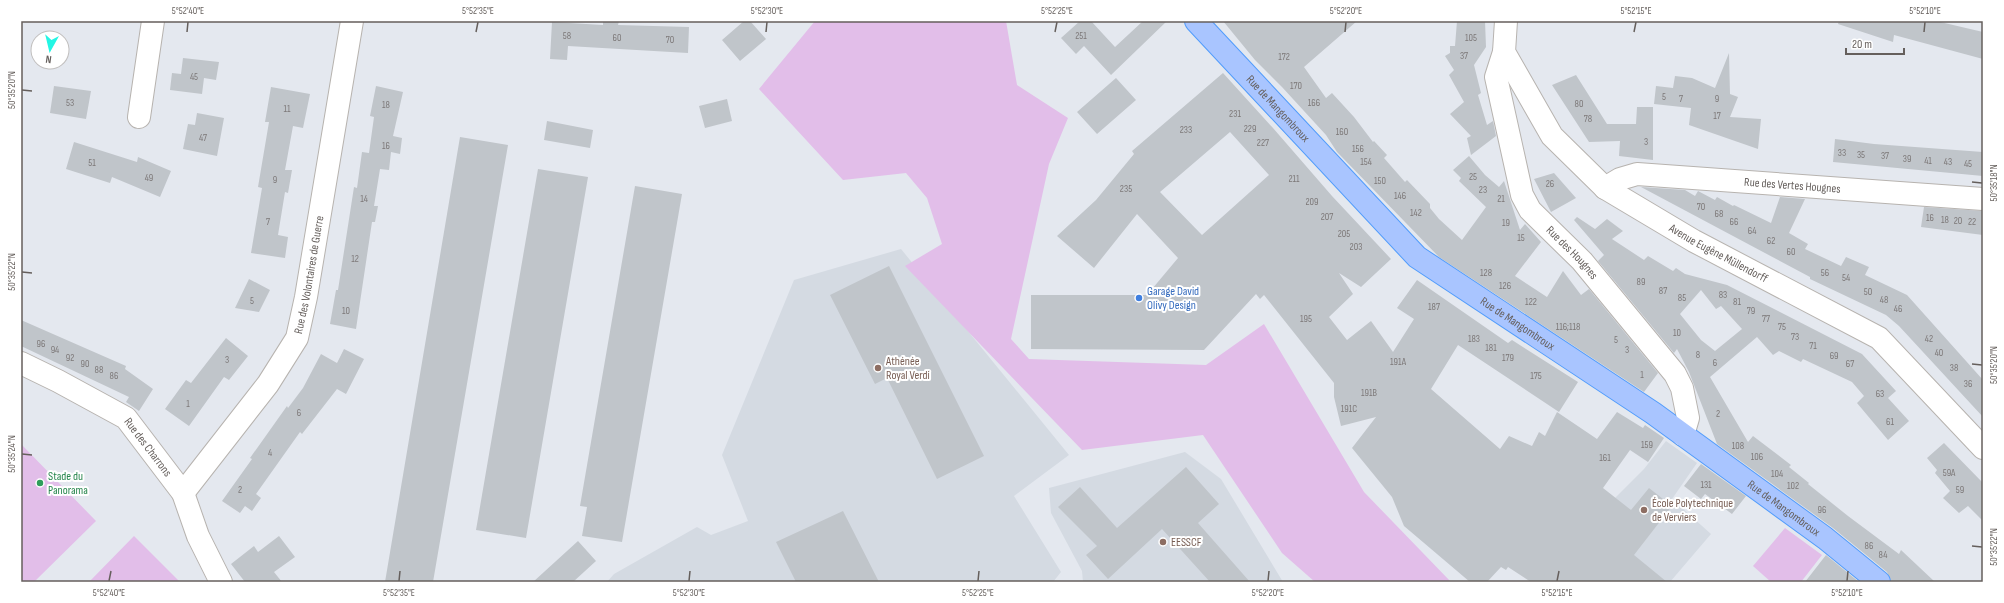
<svg xmlns="http://www.w3.org/2000/svg" width="2004" height="603" viewBox="0 0 2004 603" font-family="'Sofia Sans Condensed',sans-serif">
	<rect width="100%" height="100%" fill="#e4e8ef"/>
	<path fill="#d4dae2" d="M901 249 1069 455 1014 496 1061 572 1053 582H607L614 574 697 527 711 535 748 521 722 455 794 280Z
		M1666 441 1697 463 1672 499 1711 534 1670 582H1543L1591 522 1644 469Z
		M1185 452 1221 479 1283 582H1083L1082 571 1051 513 1049 488Z"/>
	<path fill="#e2bee9" d="M815 21H1006L1017 85 1068 118 1049 164 1011 339 1029 359 1206 365 1264 324 1364 492 1451 582H1315L1282 553 1203 435 1082 450 905 266 942 244 927 198 906 173 843 180 759 89Z
		M21 444 96 521 34 582H21Z
		M1785 528 1822 555 1801 582H1771L1753 566Z
		M134 536 180 582H89Z"/>
	<path fill="#c0c5ca" fill-rule="evenodd" d="M603 21H619L618 25 689 27 688 53 568 46 567 60 550 59 552 22 603 25Z
		M744 21H750L766 39 740 61 722 40Z
		M1080 21H1091L1115 47 1143 21H1167L1111 75 1084 46 1076 54 1061 38Z
		M1223 21H1357L1304 67 1326 98 1332 93 1354 117 1373 142 1374 141 1387 155 1384 158 1405 182 1407 180 1430 204V208L1439 219 1462 240 1486 207 1459 181 1461 178 1453 170 1469 156 1485 175 1499 187 1504 181 1520 230 1525 224 1541 242 1515 276 1547 297 1563 271 1581 295 1589 289 1658 373 1644 392 1439 257 1337 152 1326 135 1282 87 1255 60Z
		M1457 21H1485L1486 47 1474 65 1481 93 1478 95 1487 125 1493 121 1496 136 1471 155 1467 138 1471 136 1450 114 1464 102 1449 75 1454 70 1445 56 1450 53V46H1455Z
		M1839 21H1936L1983 32V59L1894 35 1893 42 1838 24Z
		M1729 53 1730 94 1738 97 1730 117 1761 119 1758 149 1689 125 1691 108 1654 104 1656 86 1673 88 1675 76 1692 78 1715 88Z
		M183 58 219 62 216 80 204 78 202 94 170 90 172 73 181 74Z
		M1223 73 1273 128 1332 196 1391 259 1361 287 1339 273 1353 294 1329 317 1347 340 1371 321 1393 352 1414 319 1397 308 1417 280 1508 343 1512 340 1578 382 1559 412 1458 345 1431 389 1500 449 1509 436 1532 446 1539 432 1545 436 1557 412 1597 439 1617 412 1643 428 1645 425 1664 438 1648 462 1630 450 1603 488 1631 510 1649 488 1672 506 1634 555 1667 582H1531L1508 567 1506 570 1501 567 1487 582H1470L1404 526 1392 497 1352 448 1376 417 1341 426 1334 397V383L1264 295 1260 299 1256 294 1204 350 1031 349V295H1147L1178 258 1137 214 1094 268 1057 236 1096 200 1134 154 1132 151ZM1230 132 1269 175 1202 235 1160 192Z
		M1576 75 1607 124H1636L1637 107H1653V160L1619 156 1620 141 1589 142 1552 85Z
		M1116 78 1136 100 1097 134 1077 112Z
		M54 86 91 91 86 119 50 113Z
		M376 86 403 92 393 136 402 138 400 154 391 152 389 170 380 169 374 206H378L375 222H372L356 329 330 324 336 290H338L354 187 357 188 362 152 369 153 374 117 370 116Z
		M271 87 310 94 303 128 293 126 285 170H292L288 193 285 192 278 235 288 237 285 258 251 253 262 188 258 187 269 122H265Z
		M727 99 732 121 705 128 699 106Z
		M197 113 224 118 217 156 183 149 188 124 195 125Z
		M547 121 593 130 590 148 544 140Z
		M460 137 508 145 433 582H385Z
		M1835 139 1874 144 1983 152V176L1833 162Z
		M74 142 137 162 138 157 171 171 160 197 112 177 110 183 66 169Z
		M538 169 588 177 526 538 476 530Z
		M1554 173 1576 198 1551 212 1534 179Z
		M635 186 682 194 622 542 582 536 587 507 580 506Z
		M1641 187 1685 190 1695 196 1698 191 1715 200 1717 197 1733 206 1734 205 1771 223 1780 197 1805 199 1789 233 1808 244 1805 249 1841 266 1846 257 1869 267 1865 275 1907 295 1983 380V417L1899 326 1886 315 1810 279V277Z
		M1924 207 1983 211V235L1921 227Z
		M1577 217 1595 229 1607 219 1623 231 1612 239 1644 260 1648 256 1673 271 1676 268 1685 274 1727 285 1862 354 1896 391 1888 398 1909 421 1888 440 1857 403 1864 396 1852 382 1803 359 1801 362 1779 351 1773 355 1757 337 1710 377 1748 442 1753 436 1791 465 1789 467 1809 483 1808 484 1848 516 1899 554 1901 550 1935 582H1891L1887 572 1833 528 1717 444 1689 372 1677 349 1674 353 1598 261 1604 255 1574 220ZM1701 290 1716 309 1721 306 1742 329 1715 351 1701 340 1680 314Z
		M889 266 984 456 937 479 887 378 875 384 830 295Z
		M249 279 270 290 259 312 235 308Z
		M21 320 126 366 125 369 153 389 139 411 126 402 129 397 21 346Z
		M226 338 248 356 229 380 224 377 189 426 165 409 186 380 191 383Z
		M344 349 364 359 346 394 337 389 302 434 300 432 256 494 261 498 252 511 245 506 240 513 222 501 252 459 250 458 287 406 288 408 303 388 321 354 337 363Z
		M1944 443 1983 483V521L1968 506 1959 513 1943 498 1950 491 1935 473 1937 470 1927 458Z
		M1701 464 1746 496 1732 514 1705 494 1701 499 1684 486Z
		M1186 467 1219 504 1198 523 1250 582H1210L1162 529 1108 579 1086 555 1097 546 1058 507 1080 487 1117 528Z
		M843 511 879 582H796L776 542Z
		M279 536 295 557 274 572 282 582H245L231 564 254 546 258 552Z
		M578 541 596 561 573 582H533Z
		M1826 555 1859 582H1805Z"/>
	<g fill="none" stroke-linecap="round" stroke-linejoin="round">
		<defs>
			<g id="minor">
				<path id="s1" d="M1506 21 1504 52 1552 136 1605 188 1694 241 1879 338 1983 448"/>
				<path id="s2" d="M1504 52 1496 77 1522 195 1530 210 1582 261 1675 374 1682 388 1688 418 1683 435"/>
				<path d="M139 117 153 21"/>
				<path id="s3" d="M1605 188 1620 179 1637 174 1983 199"/>
				<path id="s4" d="M21 363 58 381 126 418 183 493 198 536 221 582"/>
				<path id="s5" d="M183 493 268 384 297 338 306 297 352 21"/>
			</g>
			<g id="major">
				<path id="s6" d="M1196 21 1417 257 1653 413 1825 538 1879 582"/>
			</g>
		</defs>
		<use href="#minor" stroke="#b7b3af" stroke-width="24"/>
		<use href="#major" stroke="#519cfc" stroke-width="24"/>
		<use href="#minor" stroke="#fff" stroke-width="22"/>
		<use href="#major" stroke="#a9c5ff" stroke-width="22"/>
	</g>
	<path fill="none" stroke="#655f5c" stroke-width="1.5" d="M187 32 188 22M476 32 478 22M766 32 767 22M1055 32 1057 22M1345 32 1346 22M1634 32 1636 22M1924 32 1925 22M22 90 32 91M1972 182 1982 183M22 272 32 273M1972 364 1982 365M22 454 32 455M1972 546 1982 547M109 581 111 571M399 581 400 571M689 581 690 571M978 581 979 571M1268 581 1269 571M1557 581 1559 571M1847 581 1848 571"/>
	<circle fill="#3f7fe0" stroke="#fff" stroke-width="1.5" cx="1139" cy="298" r="4"/>
	<g fill="#8d6e63" stroke="#fff" stroke-width="1.5">
		<circle cx="878" cy="368" r="4"/>
		<circle cx="1644" cy="510" r="4"/>
		<circle cx="1163" cy="542" r="4"/>
	</g>
	<circle fill="#2e9e5b" stroke="#fff" stroke-width="1.5" cx="40" cy="483" r="4"/>
	<g text-anchor="middle" stroke-width="4" stroke-linejoin="round" paint-order="stroke">
		<g font-size="10" fill="#7c7878">
			<text x="567" y="39">58</text>
			<text x="1081" y="39">251</text>
			<text x="617" y="41">60</text>
			<text x="1471" y="41">105</text>
			<text x="670" y="43">70</text>
			<text x="1464" y="59">37</text>
			<text x="1284" y="60">172</text>
			<text x="194" y="80">45</text>
			<text x="1296" y="89">170</text>
			<text x="1664" y="100">5</text>
			<text x="1681" y="102">7</text>
			<text x="1717" y="102">9</text>
			<text x="70" y="106">53</text>
			<text x="1314" y="106">166</text>
			<text x="1579" y="107">80</text>
			<text x="386" y="108">18</text>
			<text x="287" y="112">11</text>
			<text x="1235" y="117">231</text>
			<text x="1717" y="119">17</text>
			<text x="1588" y="122">78</text>
			<text x="1250" y="132">229</text>
			<text x="1186" y="133">233</text>
			<text x="1342" y="135">160</text>
			<text x="203" y="141">47</text>
			<text x="1646" y="145">3</text>
			<text x="1263" y="146">227</text>
			<text x="386" y="149">16</text>
			<text x="1358" y="152">156</text>
			<text x="1842" y="156">33</text>
			<text x="1861" y="158">35</text>
			<text x="1885" y="159">37</text>
			<text x="1907" y="162">39</text>
			<text x="1928" y="164">41</text>
			<text x="1366" y="165">154</text>
			<text x="1948" y="165">43</text>
			<text x="92" y="166">51</text>
			<text x="1968" y="167">45</text>
			<text x="1473" y="180">25</text>
			<text x="149" y="181">49</text>
			<text x="1294" y="182">211</text>
			<text x="275" y="183">9</text>
			<text x="1380" y="184">150</text>
			<text x="1550" y="187">26</text>
			<text x="1126" y="192">235</text>
			<text x="1483" y="193">23</text>
			<text x="1400" y="199">146</text>
			<text x="364" y="202">14</text>
			<text x="1501" y="202">21</text>
			<text x="1312" y="205">209</text>
			<text x="1701" y="210">70</text>
			<text x="1416" y="216">142</text>
			<text x="1719" y="217">68</text>
			<text x="1327" y="220">207</text>
			<text x="1930" y="221">16</text>
			<text x="1945" y="223">18</text>
			<text x="1958" y="224">20</text>
			<text x="268" y="225">7</text>
			<text x="1734" y="225">66</text>
			<text x="1972" y="225">22</text>
			<text x="1506" y="226">19</text>
			<text x="1752" y="234">64</text>
			<text x="1344" y="237">205</text>
			<text x="1521" y="241">15</text>
			<text x="1771" y="244">62</text>
			<text x="1356" y="250">203</text>
			<text x="1791" y="255">60</text>
			<text x="355" y="262">12</text>
			<text x="1486" y="276">128</text>
			<text x="1825" y="276">56</text>
			<text x="1846" y="281">54</text>
			<text x="1641" y="285">89</text>
			<text x="1505" y="289">126</text>
			<text x="1663" y="294">87</text>
			<text x="1868" y="295">50</text>
			<text x="1723" y="298">83</text>
			<text x="1682" y="301">85</text>
			<text x="1884" y="303">48</text>
			<text x="252" y="304">5</text>
			<text x="1531" y="305">122</text>
			<text x="1737" y="305">81</text>
			<text x="1434" y="310">187</text>
			<text x="1898" y="312">46</text>
			<text x="346" y="314">10</text>
			<text x="1751" y="314">79</text>
			<text x="1306" y="322">195</text>
			<text x="1766" y="322">77</text>
			<text x="1568" y="330">116;118</text>
			<text x="1782" y="330">75</text>
			<text x="1677" y="336">10</text>
			<text x="1795" y="340">73</text>
			<text x="1474" y="342">183</text>
			<text x="1929" y="342">42</text>
			<text x="1616" y="343">5</text>
			<text x="41" y="347">96</text>
			<text x="1813" y="349">71</text>
			<text x="1491" y="351">181</text>
			<text x="55" y="353">94</text>
			<text x="1627" y="353">3</text>
			<text x="1939" y="356">40</text>
			<text x="1698" y="358">8</text>
			<text x="1834" y="359">69</text>
			<text x="70" y="361">92</text>
			<text x="1508" y="361">179</text>
			<text x="227" y="363">3</text>
			<text x="1398" y="365">191A</text>
			<text x="1715" y="366">6</text>
			<text x="85" y="367">90</text>
			<text x="1850" y="367">67</text>
			<text x="1954" y="371">38</text>
			<text x="99" y="373">88</text>
			<text x="1642" y="378">1</text>
			<text x="114" y="379">86</text>
			<text x="1536" y="379">175</text>
			<text x="1968" y="387">36</text>
			<text x="1369" y="396">191B</text>
			<text x="1880" y="397">63</text>
			<text x="188" y="407">1</text>
			<text x="1349" y="412">191C</text>
			<text x="299" y="416">6</text>
			<text x="1718" y="417">2</text>
			<text x="1890" y="425">61</text>
			<text x="1647" y="448">159</text>
			<text x="1738" y="449">108</text>
			<text x="270" y="456">4</text>
			<text x="1757" y="460">106</text>
			<text x="1605" y="461">161</text>
			<text x="1949" y="476">59A</text>
			<text x="1777" y="477">104</text>
			<text x="1706" y="488">131</text>
			<text x="1793" y="489">102</text>
			<text x="240" y="493">2</text>
			<text x="1960" y="493">59</text>
			<text x="1822" y="513">96</text>
			<text x="1869" y="549">86</text>
			<text x="1883" y="558">84</text>
		</g>
		<g font-size="12" fill="#655f5c" stroke="#fff">
			<text dy="4" stroke="none"><textPath href="#s6" startOffset="120">Rue de Mangombroux</textPath></text>
			<text dy="4" stroke="none"><textPath href="#s3" startOffset="191">Rue des Vertes Hougnes</textPath></text>
			<text dy="4" stroke="none"><textPath href="#s2" startOffset="224">Rue des Hougnes</textPath></text>
			<text dy="4" stroke="none"><textPath href="#s1" startOffset="333">Avenue Eugène Müllendorff</textPath></text>
			<text dy="4" stroke="none"><textPath href="#s5" startOffset="257">Rue des Volontaires de Guerre</textPath></text>
			<text dy="4" stroke="none"><textPath href="#s6" startOffset="444">Rue de Mangombroux</textPath></text>
			<text dy="4" stroke="none"><textPath href="#s4" startOffset="155">Rue des Charrons</textPath></text>
			<text dy="4" stroke="none"><textPath href="#s6" startOffset="768">Rue de Mangombroux</textPath></text>
		</g>
		<g font-size="12" fill="#366cbe" stroke="#fff" text-anchor="start">
			<text x="1147" y="295">Garage David<tspan x="1147" dy="14">Olivy Design</tspan></text>
		</g>
		<g font-size="12" fill="#785e54" stroke="#fff" text-anchor="start">
			<text x="886" y="365">Athénée<tspan x="886" dy="14">Royal Verdi</tspan></text>
			<text x="1652" y="507">École Polytechnique<tspan x="1652" dy="14">de Verviers</tspan></text>
			<text x="1171" y="546">EESSCF</text>
		</g>
		<g font-size="12" fill="#27864d" stroke="#fff" text-anchor="start">
			<text x="48" y="480">Stade du<tspan x="48" dy="14">Panorama</tspan></text>
		</g>
	</g>
	<rect width="2004" height="603" fill="none" stroke="#ffffff" stroke-width="44"/>
	<g transform="translate(50 50) rotate(188)"><circle r="19" fill="#ffffff" stroke="#c1bfbe"/>
	<path d="M0-3L7 15L0 10L-7 15Z" fill="#23f6e4"/>
	<text y="-6" font-size="11" font-weight="bold" text-anchor="middle" fill="#655f5c">N</text>
	</g>
	<path d="M1846 48v6h58v-6" fill="none" stroke="#655f5c" stroke-width="2"/>
	<text x="1852" y="48" font-size="12" fill="#655f5c" stroke="#ffffff" stroke-width="3" paint-order="stroke">20 m</text>
	<rect x="22" y="22" width="1960" height="559" fill="none" stroke="#655f5c" stroke-width="1.5"/>
	<g font-size="10" text-anchor="middle" fill="#655f5c">
		<text x="188" y="14">5°52'40"E</text>
		<text x="478" y="14">5°52'35"E</text>
		<text x="767" y="14">5°52'30"E</text>
		<text x="1057" y="14">5°52'25"E</text>
		<text x="1346" y="14">5°52'20"E</text>
		<text x="1636" y="14">5°52'15"E</text>
		<text x="1925" y="14">5°52'10"E</text>
		<text transform="translate(11 90) rotate(-90)" y="4">50°35'20"N</text>
		<text transform="translate(1993 183) rotate(-90)" y="4">50°35'18"N</text>
		<text transform="translate(11 272) rotate(-90)" y="4">50°35'22"N</text>
		<text transform="translate(1993 365) rotate(-90)" y="4">50°35'20"N</text>
		<text transform="translate(11 454) rotate(-90)" y="4">50°35'24"N</text>
		<text transform="translate(1993 547) rotate(-90)" y="4">50°35'22"N</text>
		<text x="109" y="596">5°52'40"E</text>
		<text x="399" y="596">5°52'35"E</text>
		<text x="689" y="596">5°52'30"E</text>
		<text x="978" y="596">5°52'25"E</text>
		<text x="1268" y="596">5°52'20"E</text>
		<text x="1557" y="596">5°52'15"E</text>
		<text x="1847" y="596">5°52'10"E</text>
	</g>
</svg>
